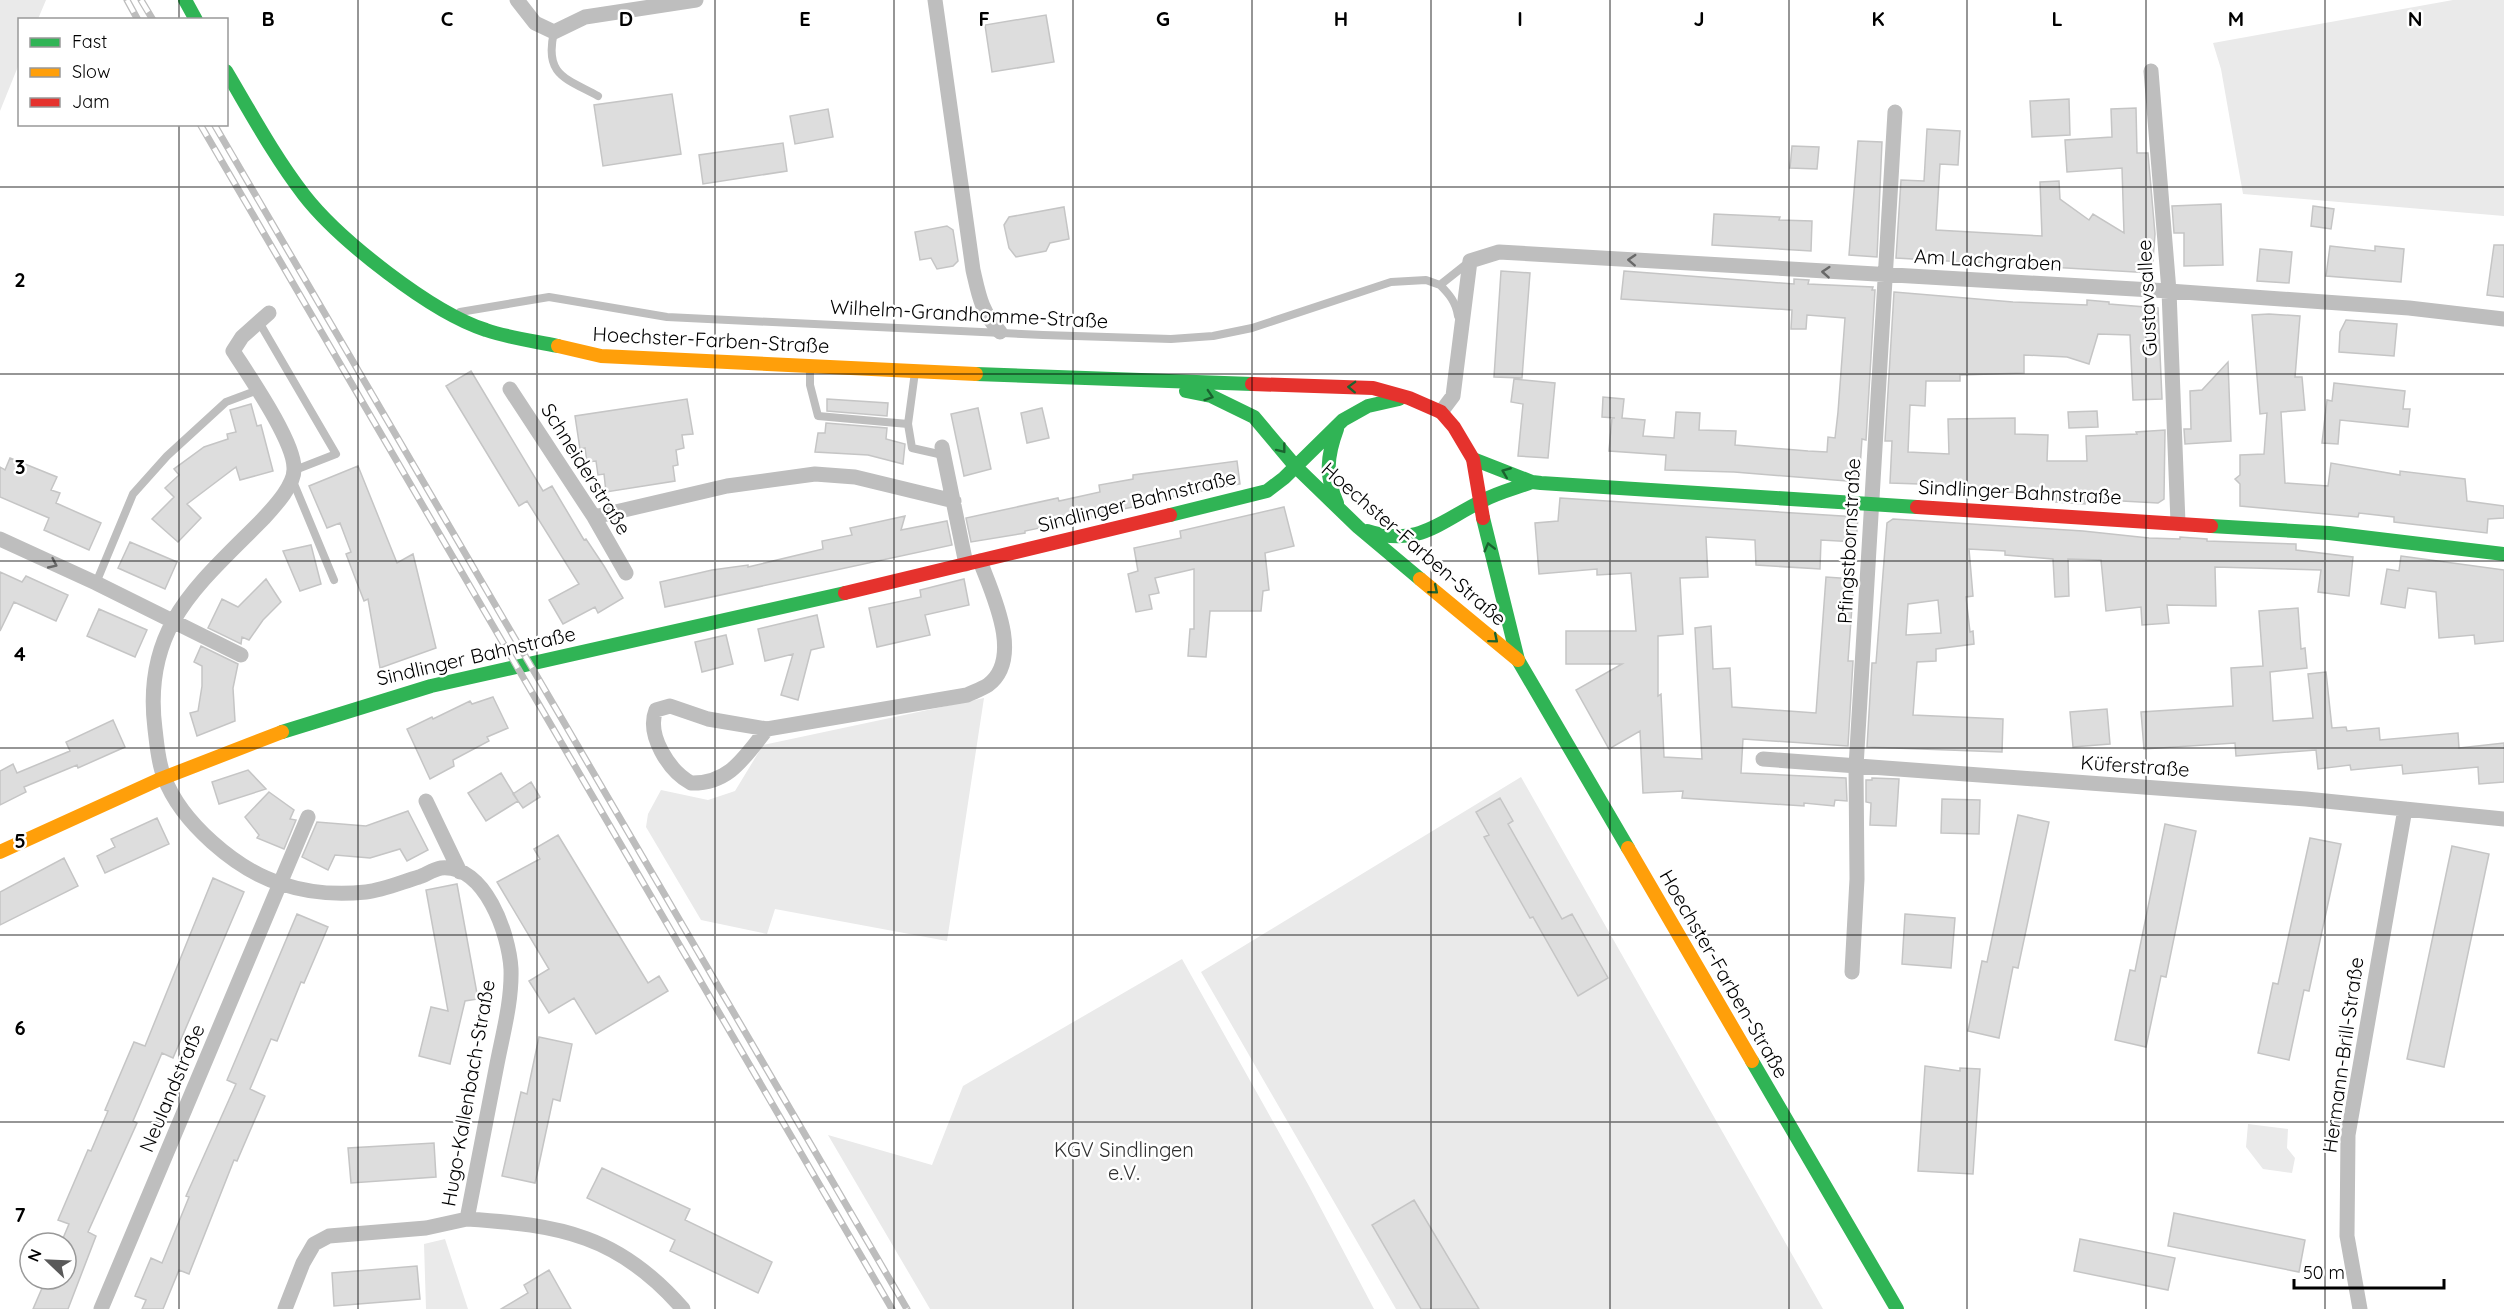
<svg xmlns="http://www.w3.org/2000/svg" width="2504" height="1309" viewBox="0 0 2504 1309" font-family="Quicksand,sans-serif">
	<rect width="100%" height="100%" fill="#fff"/>
	<path fill="#eaeaea" d="M0 0H46L38 19 20 20 19 64 0 111Z
		M2453 0H2504V216L2243 194 2221 69 2213 43Z
		M984 698 947 941 775 909 767 934 701 920 646 827 648 814 661 790 708 800 735 791 763 745Z
		M1521 777 1823 1309H1396L1201 972Z
		M1182 959 1309 1186 1374 1309H930L828 1135 932 1165 963 1086Z
		M2248 1124 2288 1129 2287 1148 2295 1158 2292 1173 2263 1169 2246 1147Z
		M445 1239 468 1309H426L424 1244Z"/>
	<path fill="#ddd" stroke="#c5c5c5" stroke-width="1.5" fill-rule="evenodd" d="M1046 15 1054 62 992 72 985 25Z
		M672 94 681 154 603 166 594 105Z
		M2069 99 2070 135 2032 137 2030 101Z
		M2136 108 2137 153H2148L2155 234 2152 273 1896 258 1901 180 1924 181 1927 129 1960 131 1958 165 1940 164 1936 230 2042 236 2040 182 2059 181 2060 199 2089 220 2093 214 2124 233 2122 168 2067 172 2065 140 2112 137 2111 109Z
		M828 109 833 137 795 144 790 116Z
		M1858 141 1882 142 1877 257 1849 255Z
		M783 143 787 171 703 184 699 155Z
		M1792 146 1819 147 1817 169 1790 168Z
		M2221 204 2223 265 2184 266V233H2174L2172 206Z
		M2313 206 2334 209 2331 229 2311 226Z
		M1064 207 1069 239 1050 243 1046 251 1016 257 1009 248 1004 225 1009 217Z
		M1714 214 1780 217 1779 220 1812 221 1811 251 1712 245Z
		M947 226 953 230 958 261 953 266 937 269 931 258 920 260 915 232Z
		M2494 245H2504V297L2487 295Z
		M2330 246 2375 251V246L2404 249 2401 282 2326 276Z
		M2260 249 2292 252 2289 283 2257 281Z
		M1501 271 1530 273 1522 378 1494 377Z
		M1624 271 1794 284V279L1809 280 1808 284 1873 287 1872 290H1875L1866 440 1862 439 1859 482 1734 472 1665 470 1666 455 1609 451 1612 418H1615L1602 417 1603 397 1624 399 1622 418 1645 420 1643 436 1674 438 1676 412 1700 413 1699 430 1736 431 1735 445 1808 451 1827 452 1828 437 1835 438 1838 412 1845 318 1807 315 1806 329H1791L1792 310 1621 299Z
		M1894 292 2013 302 2087 305V300L2109 302V304L2158 308 2162 399 2133 400 2130 335 2098 334 2089 364 2067 357 2024 355V373L1960 375V381H1926L1925 406 1910 405 1908 452 1949 454 1948 419 2015 418V434L2048 435 2047 461H2087L2086 436 2137 434 2136 432 2165 430 2164 499 2158 503 2085 499V504L2056 502 2057 495 1972 490V487H1949V485L1890 483 1892 441H1885Z
		M2269 314 2300 316 2295 377H2302L2305 410 2281 412 2285 483 2328 486 2331 463 2400 475V471L2465 479 2467 501 2504 506V518L2488 519 2487 533 2394 522V517L2359 513 2358 517 2240 506V484L2235 479 2240 475V455L2264 454 2267 413 2260 414 2252 315Z
		M2346 320 2397 324 2394 356 2339 352 2340 332Z
		M2228 362 2231 441 2185 444 2184 429H2191L2190 391 2202 390Z
		M471 371 543 491 552 486 584 540 586 539 604 566 623 598 598 613 595 607 563 624 549 600 579 584 527 501 519 506 446 386Z
		M1514 379 1555 383 1548 458 1518 456 1523 404 1511 402Z
		M2334 383 2405 391 2403 409H2410L2408 427 2340 420 2338 444 2322 443 2327 400 2332 401Z
		M687 399 693 434 682 435 684 448 676 450 678 465 673 466 675 481 606 492 604 474 598 475 596 461 587 462 585 448 580 449 575 416Z
		M827 399 888 403 887 416 827 411Z
		M251 404 257 426 261 425 273 471 240 480 236 467 187 504 201 518 178 542 152 519 174 497 165 488 179 475 174 469 204 447 228 439 227 434 236 432 230 410Z
		M978 408 991 469 964 476 951 414Z
		M1042 408 1049 438 1027 443 1021 413Z
		M2097 411 2098 427 2069 428 2068 412Z
		M826 423 887 428 886 439 905 444 903 464 868 455 815 452 818 433H825Z
		M10 458 57 477 51 490 60 493 56 503 101 523 89 550 44 530 49 518 0 497V467L5 470Z
		M1237 461 1240 484 1160 499V502L1096 514V516L1025 531V533L971 542 966 518 1058 498 1059 501 1100 492 1099 485 1133 479V475Z
		M358 466 397 563 413 554 436 648 380 668 368 599 364 601 346 554 351 552 340 523 327 528 309 486Z
		M1560 498 1858 517 1856 542 1821 540 1820 569 1756 565 1755 540 1706 537 1708 577 1680 578 1683 634 1658 636V696L1661 694 1664 757 1702 759 1695 628 1711 626 1713 669 1730 668 1732 707 1816 713 1826 577 1854 579 1848 661H1853L1848 746 1743 739 1741 773 1846 778 1847 801 1835 800 1834 806 1804 803V806L1682 798 1683 791 1643 793 1640 731 1609 749 1576 690 1622 664H1566V631H1636L1631 573 1597 575V569L1539 574 1535 523 1558 521Z
		M1284 507 1294 546 1265 553 1269 590 1263 591 1261 611H1210L1206 657 1188 656 1190 629H1194V569L1155 578 1159 593 1149 595 1152 609 1136 612 1128 574 1138 571 1134 548 1181 538 1180 531Z
		M905 516 901 530 947 521 952 545 665 607 660 582 712 570 748 565V567L823 549 822 541 852 535 850 528Z
		M1893 519 2083 531 2149 538 2180 539V537L2207 539V541L2296 544V550L2353 557 2349 596 2318 592 2321 570 2215 567 2216 606 2167 605 2169 623 2142 625 2141 607 2106 611 2101 560 2068 559 2069 596 2055 597 2053 559 2005 555V551L1969 549 1973 596 1966 597 1970 632 1973 631 1974 644 1936 649V661L1917 662 1913 715 2003 719 2002 752 1867 747 1872 663H1876L1887 523ZM1938 600 1941 633 1906 635 1908 604Z
		M130 542 177 562 165 589 118 568Z
		M311 545 321 584 300 591 283 551Z
		M2401 556 2504 570V641L2475 644 2474 635 2439 638 2436 592 2408 588 2405 608 2381 604 2387 569 2399 571Z
		M0 572 22 582 26 576 68 595 56 621 14 602 0 631Z
		M266 579 281 602 263 620 249 640 242 637 241 644 208 628 222 599 238 607Z
		M964 579 969 605 925 615 930 635 877 647 869 608 921 597 920 590Z
		M2298 608 2301 649 2305 648 2307 668 2270 672 2273 721 2313 718 2308 674 2326 672 2332 728 2346 727 2347 731 2379 728 2380 740 2458 733 2459 748 2504 743V782L2479 784 2478 767 2403 774 2402 765 2351 770 2350 765 2318 769 2316 750 2236 756 2235 743 2144 749 2141 712 2233 706 2231 668 2263 666 2259 611Z
		M99 609 147 630 135 657 87 636Z
		M817 615 824 647 811 650 798 700 781 695 793 654 765 661 758 629Z
		M726 635 733 664 702 672 695 642Z
		M201 646 238 664 233 688 235 721 197 736 190 713 198 711 202 686V666L194 662Z
		M493 697 508 728 487 737 489 741 453 760 454 766 430 779 407 729 432 717 433 719 470 701 472 704Z
		M2107 709 2110 744 2073 747 2070 712Z
		M113 720 125 747 78 768 77 765 24 787 26 792 0 805V771L13 764 17 773 70 751 66 742Z
		M248 770 266 789 219 804 212 782Z
		M501 773 518 801 486 821 468 793Z
		M1872 778 1899 779 1896 826 1870 825 1871 803 1866 802V780H1872Z
		M531 782 540 797 523 808 513 794Z
		M269 792 294 810 290 819 296 820 284 849 257 838 259 835 245 817Z
		M1500 798 1513 821 1508 824 1562 919 1572 914 1608 978 1578 996 1533 917 1530 918 1484 837 1489 835 1476 812Z
		M1942 799 1980 800 1979 834 1941 833Z
		M408 811 428 850 407 861 400 849 370 858 335 855 328 870 302 857 317 822 366 826Z
		M2018 815 2049 822 2018 968 2013 967 1999 1038 1968 1031 1982 961 1987 962Z
		M157 818 169 844 105 873 97 856 115 847 111 839Z
		M2165 824 2196 831 2166 977 2161 976 2146 1047 2115 1040 2130 970 2135 971Z
		M558 835 648 983 659 976 668 991 596 1034 574 998 549 1013 529 981 549 969 497 882 540 859 534 849Z
		M2310 838 2341 844 2309 991 2304 990 2289 1060 2258 1053 2273 983 2278 984Z
		M2452 846 2489 854 2444 1067 2407 1059Z
		M64 858 78 886 0 925V892Z
		M213 878 244 892 173 1058 162 1053 133 1121 137 1123 88 1232 96 1236 68 1309H33L46 1279H66V1243H61L69 1224 58 1220 88 1150 91 1151 108 1111 105 1110 134 1042 145 1046Z
		M457 884 478 999 465 1001 450 1064 419 1056 431 1007 448 1011 426 890Z
		M297 914 328 927 304 983 301 982 277 1041 271 1039 250 1089 265 1096 237 1161 234 1160 189 1274 179 1270 163 1309H142L146 1300 135 1296 151 1258 162 1263 189 1197 186 1196 236 1084 227 1080Z
		M1905 914 1955 918 1951 968 1902 964Z
		M539 1037 572 1044 560 1101 553 1099 535 1183 502 1176 521 1092 527 1094Z
		M1925 1066 1960 1071V1068L1980 1069 1973 1174 1918 1171Z
		M434 1143 436 1177 351 1183 348 1148Z
		M602 1168 690 1209 685 1220 772 1262 758 1293 670 1251 675 1240 587 1198Z
		M1414 1200 1479 1309H1421L1372 1225Z
		M2174 1213 2305 1240 2299 1272 2168 1246Z
		M2080 1239 2175 1258 2168 1290 2074 1271Z
		M417 1266 420 1299 334 1306 332 1273Z
		M549 1270 571 1309H501L528 1293 524 1285Z"/>
	<g fill="none" stroke-linecap="round" stroke-linejoin="round">
		<path stroke="#bebebe" stroke-width="8" d="M554 32C544 75 565 78 598 96
			M1440 285C1449 294 1456 302 1458 316
			M460 312 549 297 667 317 1043 335 1171 339 1213 336 1252 328 1391 282 1426 280 1440 285 1469 262
			M259 322 336 454 295 470
			M810 368V385L818 416 908 424 915 372
			M908 424 912 448 943 455
			M292 479 334 580
			M96 583 133 494 167 456 226 402 258 390"/>
		<path stroke="#bebebe" stroke-width="15" d="M517 0 535 23 554 32 585 17 696 0
			M935 0 973 270C979 296 981 311 1000 332
			M2151 71 2169 291 2178 523
			M269 313 242 337 233 351C249 376 294 441 294 468 295 485 274 507 263 519 198 585 142 627 155 729 157 745 158 762 164 777 181 822 236 870 282 884 309 893 338 895 366 892 383 890 402 882 419 877 425 875 434 869 441 868 485 864 509 934 511 969 512 1001 503 1033 497 1064 487 1116 477 1168 467 1219L426 1228 329 1236 314 1244 303 1263 285 1309
			M510 389 594 517 626 573
			M1441 412 1453 396 1470 261 1499 252 2169 291 2409 308 2504 319
			M942 447 966 564
			M594 517 727 486 815 474 855 477 954 501
			M0 539 96 583 241 655
			M767 729C745 756 730 784 691 783 669 771 646 735 656 710L670 706 708 719 767 729 967 695C973 692 982 689 988 685 1024 658 992 593 980 561
			M1763 759 2306 799 2504 819
			M426 801 460 872
			M1852 972 1857 879 1856 767 1895 112
			M467 1219C560 1225 619 1235 683 1309
			M101 1309 308 817
			M2360 1309 2347 1236 2348 1135 2405 809"/>
		<path stroke="#30b455" stroke-width="14" d="M185 0 196 20
			M226 71C251 113 274 156 304 195 339 240 432 313 486 330 509 338 534 341 558 346
			M976 374 1252 384
			M1186 391 1211 396 1254 417 1296 467 1358 527 1420 579
			M1337 429C1327 456 1325 476 1337 503
			M1473 459 1532 482 1541 483 1917 507
			M1170 515 1267 491 1284 478 1343 420 1368 406 1399 399
			M1483 518 1518 660 1628 848
			M2211 526 2329 533 2504 554
			M1367 531C1419 548 1440 521 1484 500 1499 492 1516 488 1532 482
			M282 732 431 686 845 593
			M1752 1061 1897 1309"/>
		<path stroke="#ff9f0a" stroke-width="14" d="M558 346 601 356 976 374
			M1420 579 1518 660
			M1628 848 1752 1061
			M0 852 158 780 282 732"/>
		<path stroke="#e5322d" stroke-width="14" d="M1252 384 1373 388 1409 398 1441 412 1454 427 1473 459 1483 518
			M1917 507 2211 526
			M845 593 1170 515"/>
		<defs>
			<path id="rail" d="M127 0 138 20
				M141 0 153 20
				M200 124 892 1309
				M214 124 907 1309"/>
		</defs>
		<use href="#rail" stroke="#bdbdbd" stroke-width="7"/>
		<use href="#rail" stroke="#fff" stroke-width="4.5" stroke-dasharray="14" stroke-linecap="butt"/>
	</g>
	<defs><path id="oneway-chevron" d="M-2-3.5L2.5 0L-2 3.5" fill="none" stroke-width="1.6" stroke-linecap="round" stroke-linejoin="round" transform="scale(1.5)"/></defs>
	<g stroke="#686868">
		<use href="#oneway-chevron" transform="translate(1632 260) rotate(-177)"/>
		<use href="#oneway-chevron" transform="translate(1826 272) rotate(-176)"/>
		<use href="#oneway-chevron" transform="translate(53 564) rotate(25)"/>
	</g>
	<g stroke="#1a632f">
		<use href="#oneway-chevron" transform="translate(1352 387) rotate(-178)"/>
		<use href="#oneway-chevron" transform="translate(1209 396) rotate(18)"/>
		<use href="#oneway-chevron" transform="translate(1282 449) rotate(52)"/>
		<use href="#oneway-chevron" transform="translate(1506 472) rotate(-158)"/>
		<use href="#oneway-chevron" transform="translate(1489 547) rotate(-104)"/>
		<use href="#oneway-chevron" transform="translate(1434 590) rotate(40)"/>
		<use href="#oneway-chevron" transform="translate(1494 639) rotate(40)"/>
	</g>
	<path fill="none" stroke="#000" stroke-width="1.5" stroke-opacity="0.55" d="M179 0V20M358 0V1309M537 0V1309M715 0V1309M894 0V1309M1073 0V1309M1252 0V1309M1431 0V1309M1610 0V1309M1789 0V1309M1967 0V1309M2146 0V1309M2325 0V1309M179 124V1309M0 187H2504M0 374H2504M0 561H2504M0 748H2504M0 935H2504M0 1122H2504"/>
	<g text-anchor="middle" stroke-width="5" stroke-linejoin="round" paint-order="stroke">
		<g font-size="20" fill="#000" stroke="#fff">
			<text transform="translate(1988 260) rotate(3)" y="7">Am Lachgraben</text>
			<text transform="translate(2147 298) rotate(-93)" y="7">Gustavsallee</text>
			<text transform="translate(969 314) rotate(3)" y="7">Wilhelm-Grandhomme-Straße</text>
			<text transform="translate(711 340) rotate(3)" y="7">Hoechster-Farben-Straße</text>
			<text transform="translate(586 469) rotate(58)" y="7">Schneiderstraße</text>
			<text transform="translate(2020 492) rotate(3)" y="7">Sindlinger Bahnstraße</text>
			<text transform="translate(1137 501) rotate(-14)" y="7">Sindlinger Bahnstraße</text>
			<text transform="translate(1849 541) rotate(-87)" y="7">Pfingstbornstraße</text>
			<text transform="translate(1414 544) rotate(41)" y="7">Hoechster-Farben-Straße</text>
			<text transform="translate(476 656) rotate(-13)" y="7">Sindlinger Bahnstraße</text>
			<text transform="translate(2135 766) rotate(4)" y="7">Küferstraße</text>
			<text transform="translate(1724 974) rotate(60)" y="7">Hoechster-Farben-Straße</text>
			<text transform="translate(2343 1055) rotate(-82)" y="7">Hermann-Brill-Straße</text>
			<text transform="translate(172 1088) rotate(-67)" y="7">Neulandstraße</text>
			<text transform="translate(468 1093) rotate(-80)" y="7">Hugo-Kallenbach-Straße</text>
		</g>
		<g font-size="20" fill="#303030" stroke="#fff">
			<text x="1124" y="1157">KGV Sindlingen<tspan x="1124" dy="23">e.V.</tspan></text>
		</g>
	</g>
	<g font-size="20" text-anchor="middle" font-weight="bold" fill="#000" stroke="#fff" stroke-width="5" stroke-linejoin="round" paint-order="stroke">
		<text x="268" y="26">B</text>
		<text x="447" y="26">C</text>
		<text x="626" y="26">D</text>
		<text x="805" y="26">E</text>
		<text x="984" y="26">F</text>
		<text x="1163" y="26">G</text>
		<text x="1341" y="26">H</text>
		<text x="1520" y="26">I</text>
		<text x="1699" y="26">J</text>
		<text x="1878" y="26">K</text>
		<text x="2057" y="26">L</text>
		<text x="2236" y="26">M</text>
		<text x="2415" y="26">N</text>
		<text x="20" y="287">2</text>
		<text x="20" y="474">3</text>
		<text x="20" y="661">4</text>
		<text x="20" y="848">5</text>
		<text x="20" y="1035">6</text>
		<text x="20" y="1222">7</text>
	</g>
	<rect x="18" y="18" width="210" height="108" fill="#ffffff" stroke="#999999" stroke-width="1.5"/>
	<rect x="30" y="38" width="30" height="9" fill="#30b455" stroke="#999999" stroke-width="1.5"/>
	<text x="72" y="48" font-size="18" fill="#000000">Fast</text>
	<rect x="30" y="68" width="30" height="9" fill="#ff9f0a" stroke="#999999" stroke-width="1.5"/>
	<text x="72" y="78" font-size="18" fill="#000000">Slow</text>
	<rect x="30" y="98" width="30" height="9" fill="#e5322d" stroke="#999999" stroke-width="1.5"/>
	<text x="72" y="108" font-size="18" fill="#000000">Jam</text>
	<g transform="translate(48 1261) rotate(293)"><circle r="28" fill="#ffffff" stroke="#999999" stroke-width="1.5"/>
	<path d="M0-4.5L10 22L0 15L-10 22Z" fill="#595959"/>
	<text y="-9" font-size="16" font-weight="bold" text-anchor="middle" fill="#000000">N</text>
	</g>
	<path d="M2294 1279v9h150v-9" fill="none" stroke="#000000" stroke-width="3"/>
	<text x="2303" y="1279" font-size="18" fill="#000000" stroke="#ffffff" stroke-width="4.5" paint-order="stroke">50 m</text>
</svg>
